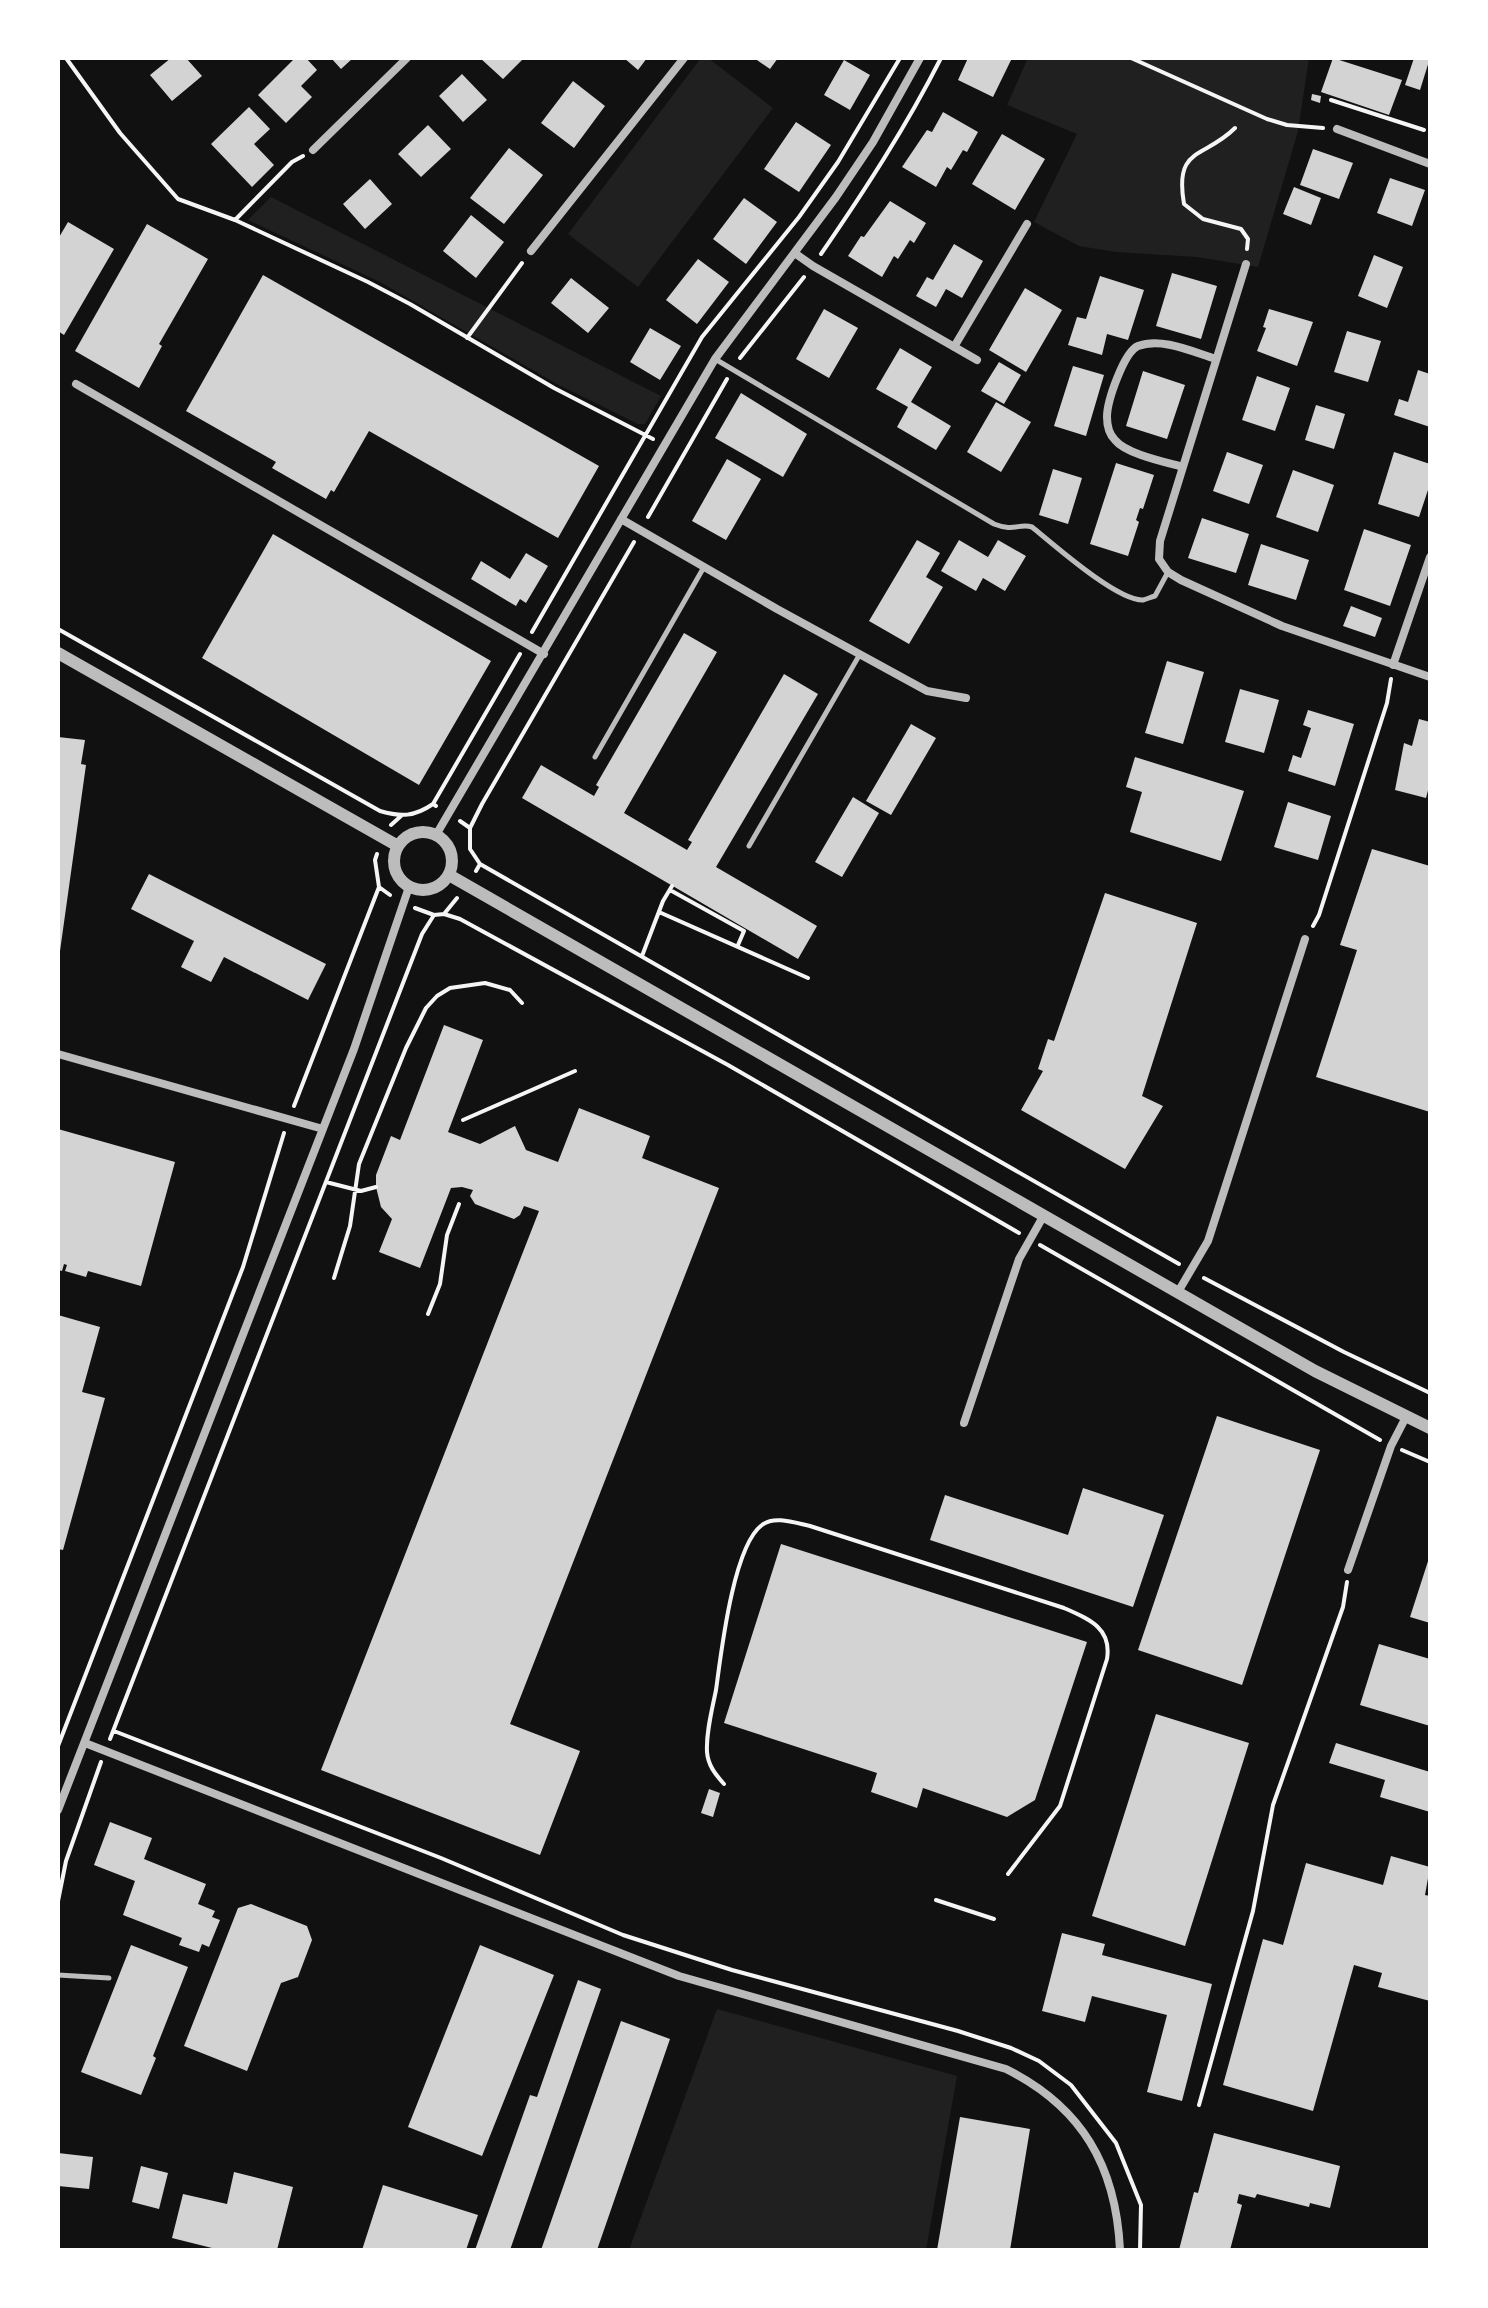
<svg xmlns="http://www.w3.org/2000/svg" width="1488" height="2308" viewBox="0 0 1488 2308" font-family="Montserrat,sans-serif">
	<rect width="100%" height="100%" fill="#111"/>
	<path fill="#202020" d="M701 58H708L773 108 638 287 568 234Z
		M1028 58H1309L1298 131 1258 267 1197 257 1116 252 1079 246 1034 222 1077 134 1007 105Z
		M271 197 661 396 645 424H638L557 384 380 282 248 220Z
		M717 2009 957 2076 926 2250H629Z"/>
	<path fill="#d3d3d3" d="M171 58H186L202 76 172 101 150 75Z
		M295 58H306L317 70 301 86 312 97 286 123 258 95Z
		M331 58H353L341 69Z
		M480 58H524L503 79Z
		M624 58H647L638 70Z
		M754 58H778L770 69Z
		M968 58H1012L993 97 958 80Z
		M1333 58 1402 80 1389 115 1321 92Z
		M1414 58H1430L1420 90 1405 85Z
		M844 60 870 75 850 110 824 95Z
		M462 74 487 100 463 122 439 96Z
		M573 81 605 106 574 148 541 123Z
		M1312 94 1321 96 1320 103 1311 100Z
		M249 107 270 129 254 144 274 165 252 187 211 144Z
		M943 112 978 132 967 152 963 150 951 170 947 167 936 187 902 167 927 130 932 132Z
		M796 122 831 145 799 192 764 169Z
		M428 125 451 149 421 177 398 154Z
		M1002 134 1045 159 1015 210 972 184Z
		M509 148 543 175 504 224 470 198Z
		M1313 149 1353 163 1339 199 1300 185Z
		M1390 178 1425 190 1412 226 1377 213Z
		M370 179 392 204 365 229 343 204Z
		M1294 187 1321 198 1311 225 1283 214Z
		M744 198 777 222 746 264 713 239Z
		M890 201 926 223 914 243 910 240 898 259 894 256 882 277 848 256 861 236 864 237Z
		M471 215 504 242 476 278 443 251Z
		M68 222 114 249 64 335 58 331V239Z
		M147 224 208 259 159 344 162 346 139 388 75 351Z
		M954 244 983 261 962 298 946 289 936 307 916 296 927 277 933 280Z
		M1374 255 1403 267 1387 308 1358 296Z
		M698 259 729 282 697 324 666 300Z
		M1172 273 1217 286 1201 339 1156 326Z
		M263 275 599 466 558 538 369 431 334 492 331 490 326 499 272 468 276 462 186 411Z
		M1100 276 1144 290 1128 340 1107 334 1102 355 1068 345 1077 317 1086 319Z
		M571 278 609 308 588 333 551 303Z
		M1025 288 1062 310 1026 372 989 350Z
		M824 309 858 328 829 378 796 359Z
		M1269 309 1313 322 1297 366 1257 351 1266 328 1263 327Z
		M650 328 681 346 660 380 630 362Z
		M1347 331 1381 341 1368 382 1334 372Z
		M900 348 932 367 911 402 951 426 936 450 897 427 908 407 876 389Z
		M999 362 1021 375 1004 404 981 391Z
		M1073 366 1104 375 1086 436 1054 426Z
		M1418 370 1430 374V427L1394 415 1399 399 1408 402Z
		M1143 371 1185 385 1167 439 1126 426Z
		M1257 376 1290 388 1275 431 1242 420Z
		M741 393 807 434 783 477 715 438Z
		M996 402 1031 422 1001 472 967 452Z
		M1316 405 1345 414 1334 449 1305 440Z
		M1227 452 1263 465 1249 504 1213 491Z
		M1394 452 1430 464V484L1419 517 1378 504Z
		M727 459 761 479 726 540 692 521Z
		M1116 463 1154 475 1143 509 1140 508 1136 520 1139 522 1128 556 1090 544Z
		M1053 469 1082 478 1068 524 1039 515Z
		M1293 470 1334 485 1318 532 1276 517Z
		M1202 518 1249 534 1236 573 1188 558Z
		M1364 529 1411 545 1390 606 1344 590Z
		M273 534 491 661 419 785 202 658Z
		M917 540 940 553 926 577 943 587 909 644 869 621Z
		M959 540 988 557 998 540 1026 556 1005 591 983 578 976 591 941 571Z
		M1261 544 1309 560 1296 600 1248 585Z
		M526 553 548 566 526 603 520 599 516 606 471 579 481 561 510 579Z
		M1351 606 1382 618 1375 637 1343 626Z
		M684 633 717 652 624 813 687 850 692 842 688 840 784 674 818 694 716 867 817 926 798 959 522 798 541 765 594 796 599 787 596 785Z
		M1167 661 1204 672 1183 744 1145 733Z
		M1240 689 1279 700 1264 753 1225 742Z
		M1308 710 1354 724 1335 786 1288 771 1293 755 1301 758 1311 728 1303 725Z
		M1419 719 1430 722V783L1426 798 1395 790 1404 743 1412 746Z
		M911 724 936 738 891 815 866 801Z
		M58 737 85 740 81 764 86 765 60 951Z
		M1135 757 1244 791 1221 861 1130 832 1142 792 1126 787Z
		M853 797 879 813 842 877 815 862Z
		M1288 802 1331 816 1318 860 1274 847Z
		M1372 849 1430 866V1112L1316 1077 1357 950 1340 945Z
		M149 874 326 964 308 1000 224 957 211 982 181 967 194 941 131 909Z
		M1105 893 1197 923 1142 1096 1163 1106 1125 1169 1021 1110 1043 1071 1038 1069 1048 1039 1054 1041Z
		M444 1025 483 1040 448 1132 480 1144 515 1126 526 1150 558 1162 579 1108 650 1136 642 1158 719 1188 510 1724 580 1751 540 1855 321 1770 539 1211 524 1206 520 1215 514 1219 475 1204 470 1196 473 1190 462 1187 451 1188 420 1268 379 1252 392 1219 381 1207 376 1187V1175L391 1136 400 1140Z
		M58 1129 175 1162 141 1286 88 1271 86 1277 65 1271 67 1265 64 1264 62 1271 58 1270Z
		M58 1315 100 1327 82 1392 105 1398 63 1550 58 1549Z
		M1217 1416 1320 1450 1242 1685 1138 1650Z
		M1083 1488 1164 1515 1133 1607 930 1540 945 1495 1068 1535Z
		M781 1544 1087 1642 1035 1800 1007 1817 923 1788 917 1808 871 1792 877 1773 724 1723Z
		M1430 1555V1623L1410 1617Z
		M1379 1644 1430 1659V1726L1360 1705Z
		M1156 1714 1249 1743 1185 1946 1092 1916Z
		M1336 1743 1430 1772V1812L1380 1797 1385 1780 1329 1763Z
		M709 1789 720 1793 713 1817 701 1813Z
		M110 1822 152 1838 144 1859 206 1884 198 1904 215 1911 212 1917 220 1920 209 1947 202 1944 199 1952 179 1945 182 1938 123 1915 135 1881 94 1865Z
		M1391 1856 1430 1867 1425 1895 1430 1896V2001L1378 1987 1382 1973 1354 1965 1313 2111 1223 2085 1263 1939 1283 1945 1306 1863 1383 1885Z
		M251 1904 307 1926 312 1940 298 1977 281 1983 247 2071 184 2046 238 1908Z
		M1062 1933 1105 1944 1102 1955 1212 1984 1182 2101 1147 2092 1167 2015 1092 1996 1085 2022 1042 2011Z
		M131 1945 188 1967 153 2056 156 2058 141 2095 81 2072Z
		M480 1945 554 1975 482 2156 408 2127Z
		M578 1980 601 1989 510 2250H475L530 2095 537 2097Z
		M621 2021 670 2039 597 2250H541Z
		M960 2117 1030 2129 1010 2250H937Z
		M1214 2133 1340 2166 1330 2208 1310 2203 1309 2207 1257 2194 1255 2198 1239 2194 1237 2203 1242 2205 1230 2250H1179L1194 2192 1198 2193Z
		M58 2153 93 2157 89 2189 58 2186Z
		M141 2166 168 2173 159 2209 132 2202Z
		M234 2172 293 2187 277 2250H220L172 2238 183 2194 227 2204Z
		M383 2185 478 2215 466 2250H362Z"/>
	<g fill="none" stroke-linecap="round" stroke-linejoin="round">
		<path stroke="#f5f5f5" stroke-width="4" d="M66 58 120 133 178 199 235 220 368 282 410 304 554 388 653 439
			M1131 58 1267 119 1287 125 1323 128
			M1331 100 1424 130
			M1235 128C1204 159 1174 146 1184 204L1203 219 1241 229 1248 239 1247 249
			M235 220 292 162 303 156
			M821 254C865 190 906 127 941 58
			M467 338 522 263
			M740 358 804 277
			M648 517 727 379
			M58 629 380 811C401 817 414 817 433 804L436 806
			M532 632 702 337 799 217 838 162 900 58
			M433 804 520 654
			M460 821 470 828V849L480 864 476 871
			M391 825 401 816
			M470 828 482 804 634 542
			M377 854 375 860 379 887 390 895
			M480 864 1179 1264
			M670 890 744 931 738 945
			M415 908 434 915 444 914 457 898
			M659 912 808 978
			M444 914 460 919 728 1065 1019 1233
			M1313 926 1319 915 1387 703 1391 679
			M642 956 663 901 672 886
			M294 1106 379 887
			M463 1120 575 1071
			M326 1182 361 1191 376 1187
			M1040 1245 1380 1440
			M334 1278 350 1226 359 1164 406 1048 426 1008 437 996 450 988 485 983 510 990 522 1003
			M1204 1278 1344 1352 1430 1393
			M428 1314 440 1284 447 1235 459 1204
			M1402 1450 1430 1462
			M114 1731 441 1858 623 1935 732 1970 958 2031 1011 2048 1039 2061 1071 2085 1116 2143 1141 2205 1140 2250
			M110 1739 422 934 434 915
			M58 1746 243 1267 284 1133
			M724 1784C715 1774 708 1765 707 1752 706 1732 712 1710 716 1690 721 1654 733 1546 762 1525 774 1515 796 1523 810 1526L1064 1608C1089 1619 1112 1628 1107 1659L1060 1806 1008 1874
			M936 1900 994 1919
			M58 1901 66 1861 101 1762
			M1199 2105 1253 1911 1273 1805 1343 1607 1347 1582"/>
		<path stroke="#bcbcbc" stroke-width="5" d="M715 359 994 524C1014 532 1019 523 1032 527 1053 544 1117 601 1143 600 1147 599 1151 597 1155 596L1168 572
			M595 757 704 567
			M749 846 860 654
			M58 1975 109 1978"/>
		<path stroke="#bcbcbc" stroke-width="8" d="M1337 129 1430 164
			M313 150 407 58
			M531 251 684 58
			M796 254 813 266 977 360
			M1246 264 1160 541 1159 559 1168 572 1181 580 1282 626 1430 677
			M954 347 1027 224
			M76 384 544 654
			M1183 467C1165 462 1126 454 1115 440 1109 434 1107 425 1107 417 1107 401 1124 352 1138 346 1162 337 1193 352 1216 359
			M621 519 777 609 927 691 966 698
			M1393 665 1430 557
			M436 835 715 359 836 197 873 142 920 58
			M58 1054 323 1129
			M1178 1292 1208 1241 1305 939
			M964 1423 1019 1259 1044 1215
			M1348 1570 1391 1446 1406 1417
			M85 1743 679 1976 1006 2069C1082 2107 1116 2166 1120 2250
			M58 1810 354 1049 409 887"/>
		<path stroke="#bcbcbc" stroke-width="12" d="M58 653 398 846
			M394 861a29 29 0 1 1 58 0a29 29 0 1 1-58 0Z
			M449 875 1315 1371 1430 1428"/>
	</g>
	<rect width="1488" height="2308" fill="none" stroke="#ffffff" stroke-width="120"/>
</svg>
